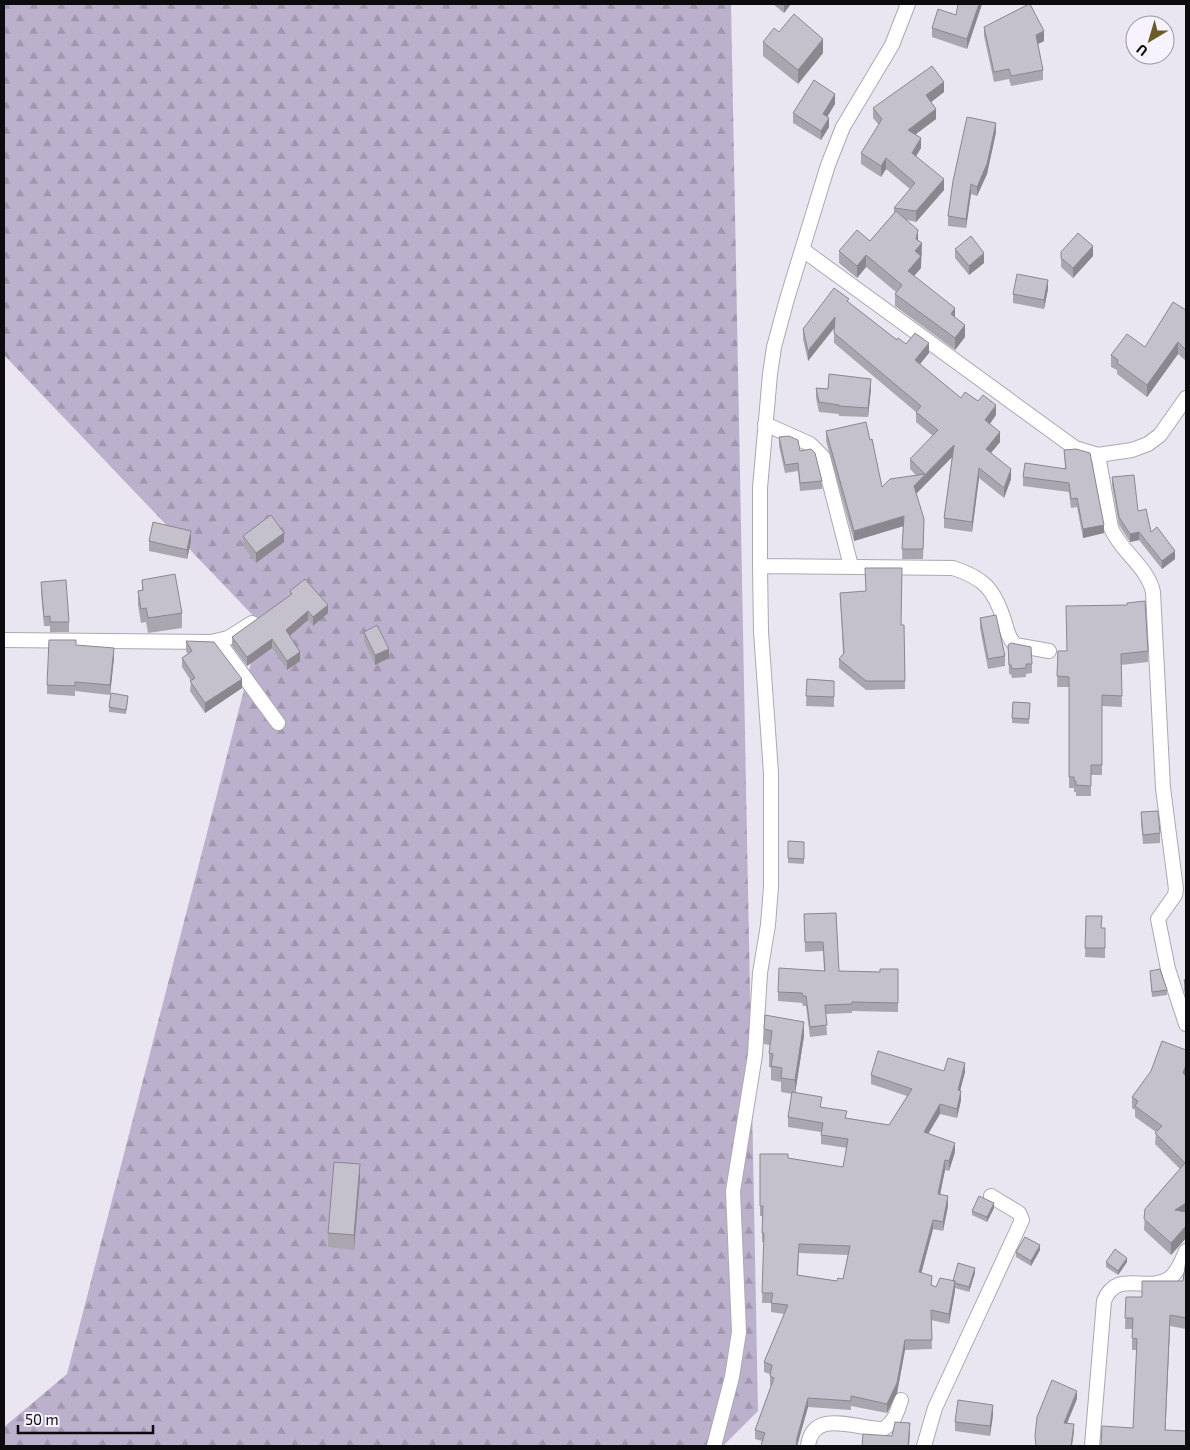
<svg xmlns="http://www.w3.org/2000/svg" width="1190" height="1450" viewBox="0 0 1190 1450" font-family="'Exo 2',sans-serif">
	<defs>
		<pattern id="forest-firs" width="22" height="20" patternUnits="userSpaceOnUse" patternTransform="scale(1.25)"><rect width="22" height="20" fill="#bcb1cd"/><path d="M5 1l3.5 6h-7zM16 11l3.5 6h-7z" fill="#a097af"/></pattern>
	</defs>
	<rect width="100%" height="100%" fill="#eae6f1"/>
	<path fill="url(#forest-firs)" d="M4 4H731L758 1411 723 1446H4V1427L67 1374 261 624 4 355Z"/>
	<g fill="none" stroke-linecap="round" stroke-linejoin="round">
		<defs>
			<path id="street" d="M803 250 1075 448 1098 455 1132 450 1148 444 1160 435 1186 398
				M765 424 810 444 823 457 851 566
				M1098 455 1111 528C1121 552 1147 566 1153 592L1163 788 1176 889 1175 895 1158 919 1168 969 1186 1024
				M760 566 953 568C984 578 994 589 1004 620 1007 630 1008 638 1015 645L1049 651
				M4 640 211 642 228 638 252 623
				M219 642 278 723
				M714 1446 732 1377 739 1332 733 1191 755 1055 760 973 768 925 771 887V773L761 632 760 566V488L770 374 774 347 787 299 828 165 843 127 892 45 908 4
				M808 1446C813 1407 858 1430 883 1429 895 1422 897 1412 901 1400
				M924 1446 935 1408 1022 1220 1019 1213 991 1196
				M1092 1446 1104 1301C1117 1268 1148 1294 1170 1278 1178 1272 1182 1260 1186 1251"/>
		</defs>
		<use href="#street" stroke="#aca8b2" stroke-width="16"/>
		<use href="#street" stroke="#fff" stroke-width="14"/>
	</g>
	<path fill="#a9a6af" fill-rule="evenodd" d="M773 4H791L784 13Z
		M982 4 967 49 932 37V28L956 15Z
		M984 27 1044 41 1038 44 1043 70V80L1011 86 1009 79 994 82 984 36Z
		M779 32 823 53 798 84 763 56V42Z
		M944 92 931 102 936 119 916 134 921 148 916 156 944 190 916 222 907 220 918 240 922 255 921 256V268L914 276 955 317 965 337 955 350 895 306V294L896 292 866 267 857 278 839 263V251L870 241 894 213V208L910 189 886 169 881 177 861 164V153L879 125 873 118V108Z
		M835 104 828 116 829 127 821 140 793 123V113Z
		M996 132 987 174 977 196 971 194 966 228 948 226V216Z
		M955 249 984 263 969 275 955 258Z
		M1061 252 1093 256 1073 278 1061 267Z
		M1048 289 1044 309 1013 303V294Z
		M849 303 897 340 929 353 920 364 961 398 996 415 990 424 1000 442 991 453 1011 479 1004 498 979 478 972 532 944 528V518L952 457 916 494 924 529 923 559H902L903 526 854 541 826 441V431L870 440 882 487 916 475 910 469V459L933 436 916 422V412L834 343V328L808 361 803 339V329Z
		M1186 310V361L1178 354 1147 397 1117 374V370L1111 367V355L1145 347Z
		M816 388 828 389H871L868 417 839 416V414L819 412 816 398Z
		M779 437 800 451 822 481V489L800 491 798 471 785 473 779 446Z
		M1064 450 1104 533 1083 538 1077 507 1071 508 1069 492 1023 486V477L1065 468Z
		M1112 477 1138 511 1151 532 1175 559 1162 569 1139 540 1130 542 1119 525 1112 485Z
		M243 536 284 542 256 563 243 546Z
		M149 541H191L187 559 149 551Z
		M142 580 182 613V628L148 633 146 622 141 623 138 605V591L142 590Z
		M41 582 69 622V632H50V626H44L41 592Z
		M290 591 328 613 313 626 308 620 290 636 300 661 287 670 272 648 247 666 232 646V637L290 596Z
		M840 593 901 625H904L905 689 866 690 839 668V659L843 654Z
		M980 618 1005 656V666L988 669 980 628Z
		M364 632 389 658 375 665 364 641Z
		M186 641 242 688 205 713 190 691 191 681 182 667V658L188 654 186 651Z
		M76 645 114 658 110 695 75 691V696L47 694V685Z
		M1008 645 1032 664V673L1026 674V677L1012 678 1011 674H1009Z
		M1058 651H1148V662L1121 665 1122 707 1102 706V775H1091V796H1076V792H1074V788H1069V687H1057Z
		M807 679 834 681V707L806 706Z
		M128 700 126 714 109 712V707Z
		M1013 702 1030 703 1029 724 1012 723Z
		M1141 812 1160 833V843L1143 844 1141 822Z
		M788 841 804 842V864L788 863Z
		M836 913 839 971 880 972 898 969V1012L852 1011V1013L826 1014 827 1035 810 1037 806 1006H803L802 1003 778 1001V992L824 971 823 951 805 952 804 914Z
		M1086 916 1102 928H1105V958L1085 957Z
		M1150 971 1167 990V995L1152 997Z
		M1186 979V997L1184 990V980Z
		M764 1029 804 1036 795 1093 822 1107 847 1118 889 1125 907 1096 871 1084V1075L944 1071 965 1072 960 1090 961 1100 957 1118 940 1114 928 1133 955 1152 949 1171 945 1170 940 1195 948 1206 943 1231 933 1229 921 1273 932 1285 936 1287 975 1273 969 1292 955 1288 949 1324 931 1320 932 1349 905 1350 897 1393 887 1413 851 1406V1410L808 1407 797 1446H761L762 1441 755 1439V1430L771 1386 770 1385V1374L764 1372V1362L784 1314 771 1312V1303H762L764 1242H762V1216H760V1154L843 1167 847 1148 821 1144V1132L788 1127V1117L792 1094 781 1092V1082L771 1080V1068L769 1067V1053L770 1045 764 1044ZM799 1253 848 1255 843 1279 837 1281 798 1275Z
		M1186 1050V1238L1171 1255 1144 1230 1145 1209 1180 1169 1155 1144 1156 1132 1135 1117V1110L1132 1108V1097Z
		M360 1178 354 1250 328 1247V1233Z
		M994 1208 987 1222 972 1215V1211Z
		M1040 1250 1031 1266 1016 1257V1252Z
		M1186 1260V1329L1170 1326 1165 1430 1133 1428 1137 1350H1132V1329H1125L1126 1297H1142L1183 1281Z
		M1106 1262H1127L1118 1275 1106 1267Z
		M993 1415 990 1436 955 1431V1422Z"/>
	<path fill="#8a878f" d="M784 4H791L784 13Z
		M979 4H982L967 49V39Z
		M1044 31V41L1036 45V35Z
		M823 39V53L798 84V70Z
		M944 82V92L926 106V95Z
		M835 94V104L823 123V114Z
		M936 109V119L908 140V130Z
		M829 118V127L821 140V131Z
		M996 123V132L987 174 977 196V187Z
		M921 138V148L912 163V153Z
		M886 158V169L881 177V166Z
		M944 179V190L916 222V211Z
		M971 184V194L966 228V219Z
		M918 230V242L922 243 921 268 908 283V271L915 251 916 239Z
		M1093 246V256L1073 278V268Z
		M984 253V263L969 275V266Z
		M866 255V267L857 278V266Z
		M1048 280V289L1044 309V300Z
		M955 308V320L951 314Z
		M835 317V327L808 361V351Z
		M965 325V337L955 350V338Z
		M1178 342V354L1147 397V385Z
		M929 343V353L915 370V360Z
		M871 379V389L868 417V408Z
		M996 405V415L985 430V420Z
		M1000 432V442L986 459V449Z
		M954 445V455L914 496V486Z
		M979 468V478L972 532V522Z
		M1011 469V479L1004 498V488Z
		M904 516V526L854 541V531Z
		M1104 525V533L1083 538V529Z
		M191 531V541L187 559V550Z
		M1139 532V540L1130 542V534Z
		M284 533V542L256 563V553Z
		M1175 551V559L1162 569V561Z
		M328 605V613L313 626V617Z
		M308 611V620L286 639V630Z
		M272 639V648L247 666V657Z
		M114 648V658L110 695V685Z
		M389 649V658L375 665V655Z
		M300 652V661L287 670V661Z
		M242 679V688L205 713V703Z
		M804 1022V1036L795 1094V1080Z
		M965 1063V1072L958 1099V1090Z
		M1186 1065V1076L1183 1073Z
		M961 1091V1100L957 1118V1109Z
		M940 1104V1114L924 1141V1132Z
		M955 1143V1152L949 1171V1161Z
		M945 1160V1170L938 1204V1194Z
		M360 1164V1178L354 1250V1235Z
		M948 1196V1206L943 1231V1222Z
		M994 1203V1208L987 1222V1217Z
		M1186 1203V1214L1175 1210Z
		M933 1220V1229L919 1282V1272Z
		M1186 1226V1238L1171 1255V1243Z
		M1040 1245V1250L1031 1266V1261Z
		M1127 1258V1262L1118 1275V1271Z
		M975 1268V1273L969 1292V1287Z
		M955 1281V1291L949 1324V1314Z
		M1170 1315V1326L1165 1441V1430Z
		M905 1340V1350L897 1393 887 1413V1404Z
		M1077 1391V1399L1064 1431V1423Z
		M808 1398V1407L797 1446H796L797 1438Z
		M993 1405V1415L990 1436V1426Z
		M910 1423V1433L909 1446H908Z
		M1074 1424V1432L1072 1446H1071Z"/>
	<path fill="#c5c1cc" stroke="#8a878f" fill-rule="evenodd" d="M958 4H979L967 39 932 28 938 9 956 15Z
		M1029 4H1030L1044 31 1036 35 1043 70 1011 76 1009 69 994 72 984 27Z
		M794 14 823 39 798 70 763 42 774 28 779 32Z
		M932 66 944 82 926 95 936 109 908 130 921 138 912 153 944 179 916 211 894 208 915 183 886 158 881 166 861 153 882 119 873 108Z
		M814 80 835 94 823 114 829 118 821 131 793 113Z
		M967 117 996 123 987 164 977 187 971 184 966 219 948 216 953 181Z
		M896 211 918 230 916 239 922 243 915 251 921 256 908 271 955 308 951 314 965 325 955 338 895 294 902 285 866 255 857 266 839 251 857 230 870 241Z
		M1078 233 1093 246 1073 268 1061 258V252Z
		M971 236 984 253 969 266 955 249Z
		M1017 274 1048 280 1044 300 1013 294Z
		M834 288 849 299 847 301 897 340 898 338 906 344 915 333 929 343 915 360 961 398 965 392 978 401 983 395 996 405 985 420 1000 432 986 449 1011 469 1004 488 979 468 972 522 944 518 954 445 914 486 924 519 923 549H902L904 516 854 531 826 431 866 422 870 440 872 439 882 487 890 479 925 474 910 459 938 430 916 412 921 406 834 333 835 317 808 351 803 329Z
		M1173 302 1186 310V350L1178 342 1147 385 1117 363 1118 360 1111 355 1127 334 1145 347Z
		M829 374 871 379 868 408 839 406V405L819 402 816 388 828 389Z
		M789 436 798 440 800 451 811 449 815 453 822 481 800 483 798 463 785 465 779 437Z
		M1076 449 1090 453 1104 525 1083 529 1077 498 1071 499 1069 483 1023 477 1025 463 1066 469 1064 450Z
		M1134 475 1138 511 1146 509 1151 532 1157 527 1175 551 1162 561 1139 532 1130 534 1119 517 1112 477Z
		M271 515 284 533 256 553 243 536Z
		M153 522 191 531 187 550 149 541Z
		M865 568H902L901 625H904L905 681H866L839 659 844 653 840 593 866 591Z
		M175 574 182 613 148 618 146 608 141 609 138 591 143 590 142 580Z
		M305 579 328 605 313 617 308 611 286 630 300 652 287 661 272 639 247 657 232 637 292 594 290 591Z
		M66 580 69 622H50V616L44 617 41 582Z
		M1145 601 1148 651 1121 654 1122 696 1102 695V765H1091V786L1076 785V781H1074V777H1069V677L1057 676 1058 651H1067L1066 606 1127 605V603Z
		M996 615 1005 656 988 659 980 618Z
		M377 625 389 649 375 655 364 632Z
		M49 640H76V645L114 648 110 685 75 682V686L47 685Z
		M186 641 214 642 242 679 205 703 190 681 195 678 182 658 192 651Z
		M1011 643 1031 647 1032 664H1026V668L1012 669 1011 665H1009L1008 645Z
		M807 679 834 681V697L806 696Z
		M111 693 128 696 126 710 109 707Z
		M1013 702 1030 703 1029 719 1012 718Z
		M1158 811 1160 833 1143 835 1141 812Z
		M788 841 804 842V859L788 858Z
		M836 913 839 971 880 972V969H898V1003L852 1002V1004L825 1005 827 1025 810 1027 806 996H803L802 993 778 992 779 968 825 971 823 942H805L804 914Z
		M1086 916H1102L1101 928H1105V948H1085Z
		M1160 969 1167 990 1152 992 1150 971Z
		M1186 979V987L1184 980Z
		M765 1015 804 1022 795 1080 781 1078 782 1068 771 1066 773 1054 769 1053 772 1031 764 1029Z
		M1162 1041 1186 1050V1065L1183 1073 1186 1076V1203L1175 1210 1186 1212V1226L1171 1243 1144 1219 1145 1209 1185 1163 1155 1133 1162 1126 1135 1106 1138 1101 1132 1097 1151 1071Z
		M878 1051 944 1071 948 1058 965 1063 958 1090 961 1091 957 1109 940 1104 924 1132 955 1143 949 1161 945 1160 938 1194 948 1196 943 1222 933 1220 919 1272 932 1276 931 1285 936 1287 940 1278 955 1281 949 1314 931 1310 932 1340H905L897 1383 887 1404 851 1396V1401L808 1398 797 1438 796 1446H761L762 1442 765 1433 755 1430 774 1378 770 1376 772 1365 764 1362 788 1305 771 1303 773 1293H762L764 1233H762L763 1206H760V1154H788V1158L843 1167 848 1139 821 1135 823 1123 788 1117 792 1092 822 1097 820 1107 847 1111 845 1118 889 1125 912 1089 871 1075ZM799 1244 850 1246 843 1279 838 1278 837 1281 797 1275Z
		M334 1162 360 1164 354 1235 328 1233Z
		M979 1196 994 1203 987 1217 972 1211Z
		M1025 1237 1040 1245 1031 1261 1016 1252Z
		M1115 1249 1127 1258 1118 1271 1106 1262Z
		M1186 1260V1318L1170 1315 1165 1430 1186 1431V1446H1101L1102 1426 1133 1428 1137 1339 1132 1338 1133 1318H1125L1126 1297H1142V1281H1183Z
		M958 1263 975 1268 969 1287 955 1283V1281H953Z
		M1052 1380 1077 1391 1064 1423 1074 1424 1071 1446H1036L1035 1436 1037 1417Z
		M958 1400 993 1405 990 1426 955 1422Z
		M895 1422 910 1423 908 1446H862L863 1434 892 1436Z"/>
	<rect width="1190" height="1450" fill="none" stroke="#0c0b0e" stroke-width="10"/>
	<g transform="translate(1150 40) rotate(218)"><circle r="24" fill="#f7f3fe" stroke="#99969e"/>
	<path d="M0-4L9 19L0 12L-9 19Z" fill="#6b5b29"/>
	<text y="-8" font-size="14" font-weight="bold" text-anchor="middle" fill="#0c0b0e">U</text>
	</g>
	<path d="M18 1425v8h135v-8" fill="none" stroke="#0c0b0e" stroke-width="2.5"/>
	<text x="25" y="1425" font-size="15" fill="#0c0b0e" stroke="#f7f3fe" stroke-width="4" paint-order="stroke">50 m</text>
</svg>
